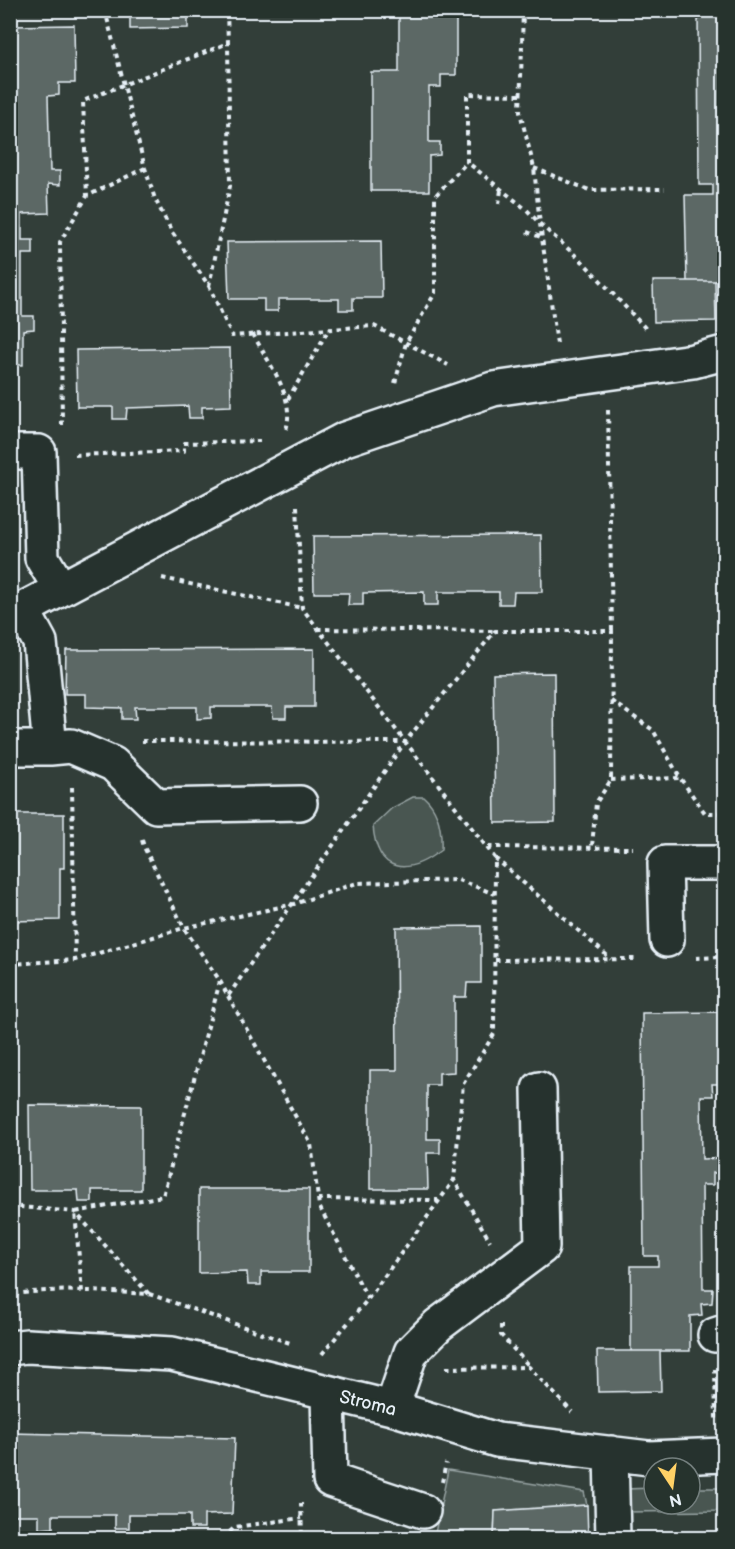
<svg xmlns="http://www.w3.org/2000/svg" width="735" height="1549" viewBox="0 0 735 1549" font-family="'Balsamiq Sans',sans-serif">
	<rect width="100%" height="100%" fill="#323e39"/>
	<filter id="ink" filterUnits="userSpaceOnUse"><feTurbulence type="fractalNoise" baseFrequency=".0167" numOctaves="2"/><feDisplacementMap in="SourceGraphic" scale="12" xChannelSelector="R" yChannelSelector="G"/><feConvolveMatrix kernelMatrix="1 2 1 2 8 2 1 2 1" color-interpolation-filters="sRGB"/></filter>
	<g filter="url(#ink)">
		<path fill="#495651" stroke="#98a4a4" stroke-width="1.5" d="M413 797H424C439 810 442 831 441 850 407 876 377 874 373 826L392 808Z
			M448 1470 584 1492 587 1505 495 1511 494 1538H434Z
			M654 1488V1504H690V1488H724V1511L622 1512 625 1489Z"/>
		<path fill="#5c6865" stroke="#e8f1f8" stroke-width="1.5" d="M130 10H188V28L130 29Z
			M399 10H456V75H441V87H429V142H440V155L429 156V191H371V72H399Z
			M698 10H724V281H687L685 195H713V185H699Z
			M74 25 75 83H59V95L48 96 50 171H60V185L48 184 49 213 22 214V240H33V254H22V316H34V329L23 330V365H10V26Z
			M381 241 382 298H353V310H339V299H278V311H264V299H229L227 242Z
			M653 281H715L716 321 654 322Z
			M230 348 231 406 202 407V418H189L188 406 127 408 126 419H113V407H77L76 350Z
			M541 535 542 592H514L513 604H499V592H438V605H424V592L363 593V605H348L349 593H314L313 536Z
			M314 649V707H286V718H273L272 707H211V718L197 719V707H135L136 719H122V708L86 707V694H65L66 650Z
			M554 673 555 822 495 823 493 674Z
			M10 814H64V868H60V920L10 921Z
			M481 926V983H467L466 997H454V1072L439 1073V1085H427V1139H440V1153H427L428 1189H370V1070H397L396 927Z
			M724 1012V1084H712L713 1096H701L702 1159 724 1158V1173H713V1185H702L703 1289H713L712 1303 701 1304 702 1315 690 1316V1351H631V1266H658V1256H644L642 1013Z
			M29 1105 141 1106V1190H92V1202H79L78 1190H30Z
			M199 1189H309V1272H261V1285H248L247 1272 199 1273Z
			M597 1351H660L661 1391 598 1392Z
			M10 1433 235 1438 232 1514 204 1515V1528H190V1515H129V1528H115V1515H53V1528L39 1529V1515H10Z
			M587 1505 588 1538H494L495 1511Z"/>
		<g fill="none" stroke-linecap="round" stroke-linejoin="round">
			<defs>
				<path id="minor" d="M10 452H39L42 558 60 588
					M22 609 40 642 50 748 71 746 113 764 156 806 300 803
					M10 616 345 439 493 389 693 361 724 353
					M10 748H50
					M667 940 665 863H724
					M715 1335 724 1332
					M10 1348 27 1346 172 1354 392 1408 497 1440 649 1458 724 1455
					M328 1393 330 1480 423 1511
					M392 1408 411 1352 438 1325 542 1247 539 1089
					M611 1453 613 1538"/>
			</defs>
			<use href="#minor" stroke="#e8f1f8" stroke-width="38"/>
			<path stroke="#e8f1f8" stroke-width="4" stroke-dasharray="4.5 4.5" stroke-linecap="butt" d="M105 10 145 168 155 199 172 232 209 286 232 336 374 326 448 365
				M523 10 520 112 534 168 540 224 583 262 648 331
				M520 95 467 94V162L527 210 540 224 557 344
				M145 168 87 196 83 101 228 43 227 10
				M534 168 589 190 665 189
				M499 204 501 190
				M527 232 541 237
				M209 286 230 186 228 43
				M253 334C268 363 296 396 286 430
				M395 383 406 343 435 293V196L467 162
				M288 399 329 329
				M608 410 612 631
				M62 425 60 242 87 196
				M75 455 184 451V443L260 441
				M297 506 302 608 495 858 494 1034 463 1084 454 1180
				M162 578 302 608
				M317 629 495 631
				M611 701 653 730 680 778 705 813H724
				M142 741 405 742
				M611 780 680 778
				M72 787 75 960
				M142 840 144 847 184 928 294 904 357 883 458 880 495 894
				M488 847 633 848
				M495 858 611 959
				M696 958 724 957
				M495 960 638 959
				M10 964 75 960 184 928 220 981 163 1196 75 1212 82 1292
				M220 981 228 996 405 742 495 631H612L611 780 596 803 592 846
				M228 996 311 1144 319 1206 368 1299
				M318 1199 438 1200
				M10 1206 75 1212 149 1294C104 1292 55 1287 10 1295
				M149 1294 290 1343
				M501 1325V1335L529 1366
				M322 1354 368 1299 454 1180 490 1241
				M446 1368 529 1367 572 1412
				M715 1369 716 1421
				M442 1482 446 1463
				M301 1503 302 1538
				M223 1538 235 1527 301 1518"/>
			<use href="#minor" stroke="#26332d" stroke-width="33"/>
		</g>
	</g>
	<g text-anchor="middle" stroke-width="5" stroke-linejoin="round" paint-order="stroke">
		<g font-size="18" fill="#e8f1f8" stroke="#26332d">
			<text transform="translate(368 1403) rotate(14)" y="6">Stroma</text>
		</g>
	</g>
	<rect width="735" height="1549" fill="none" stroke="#26332d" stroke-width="36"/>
	<rect x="18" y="18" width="699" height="1513" fill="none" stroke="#e8f1f8" stroke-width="2" filter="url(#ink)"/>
	<g transform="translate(672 1486) rotate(167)"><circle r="28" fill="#26332d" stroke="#747f7e" stroke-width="1.5"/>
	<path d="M0-4.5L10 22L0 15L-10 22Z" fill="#ffd166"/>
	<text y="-9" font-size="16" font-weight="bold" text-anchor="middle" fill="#e8f1f8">N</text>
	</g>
</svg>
